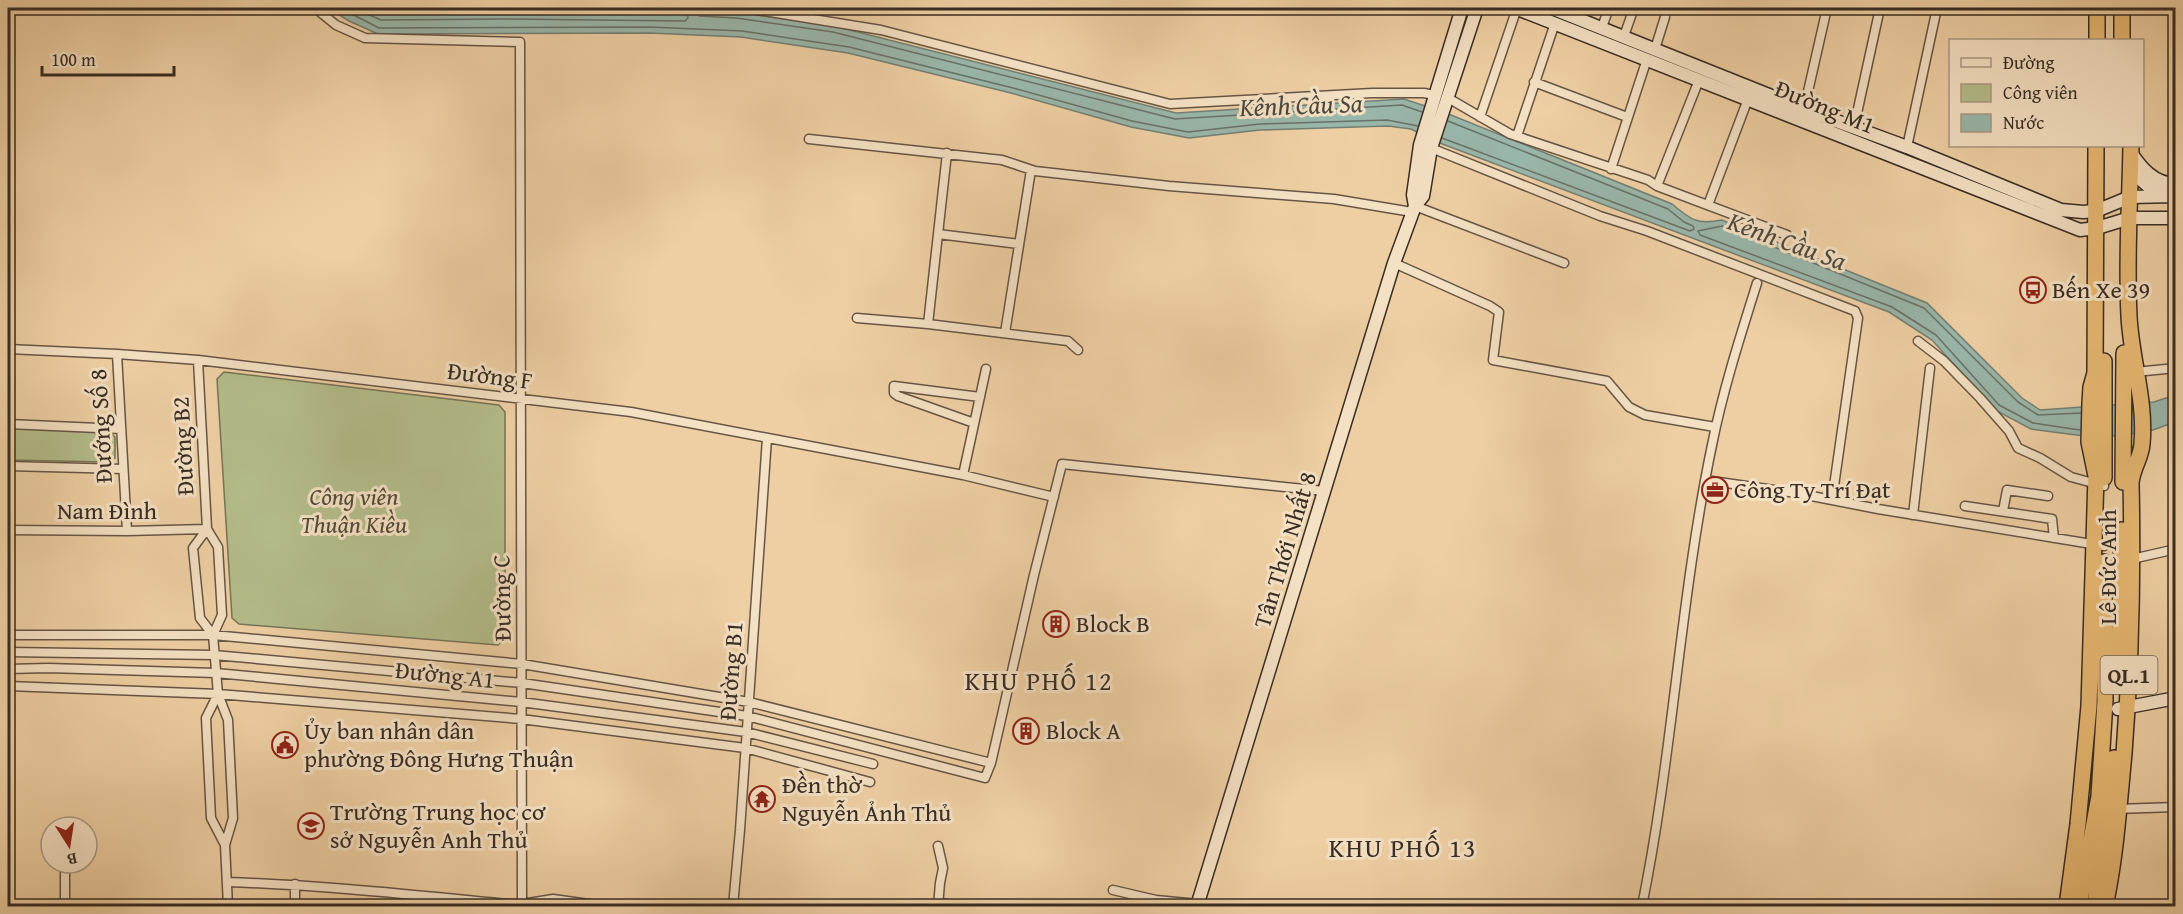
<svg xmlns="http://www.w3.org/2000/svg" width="2183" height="914" viewBox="0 0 2183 914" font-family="'Gentium Book Plus',serif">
	<rect width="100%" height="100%" fill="#eecfa3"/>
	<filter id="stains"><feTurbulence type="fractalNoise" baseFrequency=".00333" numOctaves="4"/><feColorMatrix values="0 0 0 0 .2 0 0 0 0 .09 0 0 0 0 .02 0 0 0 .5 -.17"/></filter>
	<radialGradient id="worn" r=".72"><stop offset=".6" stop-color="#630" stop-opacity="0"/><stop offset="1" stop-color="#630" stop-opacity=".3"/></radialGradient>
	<path fill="#b3bc8a" stroke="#767457" stroke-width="1.5" d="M224 372 499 405 505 412V638L498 645 239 624 232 618 217 379Z
		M8 427 109 432 115 437V458L106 462 8 460Z"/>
	<path fill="#99b6aa" stroke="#727f74" stroke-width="1.5" d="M328 8H613L736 12 834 26 1176 113 1404 99 1446 113 1672 204C1691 220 1697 225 1722 220L1927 303 2022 398 2040 410 2154 402 2175 395V422L2153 430 2119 436H2084L2031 429 1995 410 1932 340 1889 312 1437 142 1411 129 1388 126 1260 130 1189 138 1131 127 1011 93 848 53 741 37 650 33 378 34 349 21Z"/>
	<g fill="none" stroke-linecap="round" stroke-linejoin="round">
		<path stroke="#687167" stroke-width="1.5" d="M340 8 379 28 650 27 742 31 849 47 1013 88 1132 121 1188 132 1260 124 1387 120 1418 126
			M353 8 381 20 503 19 685 21 688 18 686 8
			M374 8 383 11 503 10 674 11 677 8
			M694 8 695 13 699 16 736 18 833 32 1175 119 1402 105 1422 112
			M1442 138 1690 231 1694 229 1693 226 1684 222 1668 209 1448 121
			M2080 430 2033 423 1999 405 1936 335 1892 307 1700 235 1698 231 1722 226 1924 308 2018 402 2038 415 2081 413"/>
		<defs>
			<path id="street" d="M315 8 336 25 365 38 520 42 522 906
				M745 8 881 30 1170 104 1372 93H1424L1434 95
				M1602 27 1609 8
				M1624 36 1634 8
				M1655 49 1665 17
				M1534 82 1627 117
				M1448 98 1510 134 1648 180 1657 186 1787 235
				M1804 109 1827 8
				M1480 117 1517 8
				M1854 127 1880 8
				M1517 136 1555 23
				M809 139 1002 160 1035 171 1169 186 1334 199 1412 212
				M1907 147 1937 8
				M1431 148 1600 216 1647 231 1855 311 1858 318 1832 500
				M1611 169 1647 59
				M1657 186 1699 80
				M1708 205 1748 99
				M1415 206 1564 263
				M938 234 1019 244
				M1394 263 1490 306 1499 312 1493 360 1607 381 1629 407 1645 415 1715 427
				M857 318 928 324 1068 341 1078 350
				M928 324 947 153
				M1005 333 1031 170
				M1918 341 1944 361 1980 398 2009 431 2018 448 2040 458 2071 477 2104 486
				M8 349 117 354 198 360 631 412 963 475 1054 497
				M117 354 127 531
				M198 360 207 529 218 547 222 615 213 635 218 694 228 720 233 818 225 845
				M2135 372 2176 368
				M974 423 898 396 894 393V386L980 397
				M8 424 121 429
				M8 466 123 469
				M963 475 986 369
				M1705 480 1796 493 1878 509 2104 546
				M1965 506 2052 519 2054 538
				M2003 511 2007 490 2048 496
				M1913 515 1930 368
				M207 529 193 548 200 618 213 635
				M8 530 127 531 207 529
				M2132 559 2176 549
				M8 635H213L522 664 749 702 991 763
				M8 652 214 655 522 683 747 716 985 778 991 763 1034 575 1062 464 1324 491
				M8 669 48 668 216 673 521 702 746 732 873 764
				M8 686 218 694 521 719 745 748 870 782
				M218 694 206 718 211 818 225 845 228 906
				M2116 809 2176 807
				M938 846 943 868 940 883 938 906
				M65 873V906
				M227 882C322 885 415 895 509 904H522L553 899 589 904V906
				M1113 890 1156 900 1198 904
				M939 902 955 906
				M295 906V884
				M733 906 740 830 767 438
				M1642 906C1673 754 1680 598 1712 445 1723 390 1740 337 1757 283"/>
			<path id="secondary" d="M1515 8 2080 230 2097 228 2130 218H2176
				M1551 8 1804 109 1907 147 2061 210 2083 212 2096 211 2130 197 2176 196
				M2130 151C2141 168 2154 184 2176 184
				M2130 170 2148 186 2168 189
				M1415 206 1413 195 1420 145 1462 8
				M2118 709 2176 698
				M1197 906 1394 263 1415 206 1423 196 1431 148 1477 8"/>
			<path id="highway" d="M2097 40V8
				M2122 40V8
				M2104 478V361
				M2123 482 2124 353
				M2119 653 2122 530
				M2067 906 2078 824 2089 706 2096 476 2089 442 2090 403 2091 387 2095 373 2096 146
				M2079 906 2099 796 2105 701 2104 562
				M2095 906 2114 758
				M2105 906C2116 855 2119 804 2124 753 2131 663 2133 573 2131 483 2132 469 2141 458 2142 444 2146 400 2131 359 2129 316 2126 259 2130 202 2131 146"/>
		</defs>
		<use href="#street" stroke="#654" stroke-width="11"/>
		<use href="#secondary" stroke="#382c24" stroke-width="15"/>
		<use href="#highway" stroke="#382c24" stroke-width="18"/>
		<use href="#street" stroke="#f4e0c3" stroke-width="8"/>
		<use href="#secondary" stroke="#f4e0c3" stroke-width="12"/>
		<use href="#highway" stroke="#e7b872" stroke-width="15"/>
	</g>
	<defs>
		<symbol id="bus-ring" viewBox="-11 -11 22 22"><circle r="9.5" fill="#f4e0c3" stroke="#8f2418" stroke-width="1.5"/><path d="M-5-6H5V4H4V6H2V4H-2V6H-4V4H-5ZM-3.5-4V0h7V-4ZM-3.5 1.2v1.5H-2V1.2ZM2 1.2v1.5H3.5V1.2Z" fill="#8f2418"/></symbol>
		<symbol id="office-ring" viewBox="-11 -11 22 22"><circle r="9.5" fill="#f4e0c3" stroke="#8f2418" stroke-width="1.5"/><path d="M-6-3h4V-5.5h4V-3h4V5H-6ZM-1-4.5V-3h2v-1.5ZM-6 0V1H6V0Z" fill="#8f2418"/></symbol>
		<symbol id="building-ring" viewBox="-11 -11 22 22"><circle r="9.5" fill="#f4e0c3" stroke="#8f2418" stroke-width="1.5"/><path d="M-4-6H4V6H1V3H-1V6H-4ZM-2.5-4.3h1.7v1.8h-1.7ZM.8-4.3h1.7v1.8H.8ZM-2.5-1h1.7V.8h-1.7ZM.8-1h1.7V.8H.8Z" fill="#8f2418"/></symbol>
		<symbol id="civic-ring" viewBox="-11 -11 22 22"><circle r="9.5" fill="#f4e0c3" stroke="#8f2418" stroke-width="1.5"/><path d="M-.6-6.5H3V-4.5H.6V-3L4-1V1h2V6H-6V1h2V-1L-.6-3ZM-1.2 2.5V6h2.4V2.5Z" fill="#8f2418"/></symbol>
		<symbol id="temple-ring" viewBox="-11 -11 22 22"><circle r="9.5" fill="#f4e0c3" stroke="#8f2418" stroke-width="1.5"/><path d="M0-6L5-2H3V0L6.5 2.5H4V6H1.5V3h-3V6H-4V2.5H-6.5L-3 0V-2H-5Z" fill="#8f2418"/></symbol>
		<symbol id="school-ring" viewBox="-11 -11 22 22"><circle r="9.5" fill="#f4e0c3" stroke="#8f2418" stroke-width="1.5"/><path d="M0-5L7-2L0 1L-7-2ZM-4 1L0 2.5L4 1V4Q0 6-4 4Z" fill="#8f2418"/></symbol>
	</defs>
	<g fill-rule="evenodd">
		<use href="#bus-ring" x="2018" y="275" width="30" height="30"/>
		<use href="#office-ring" x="1700" y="475" width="30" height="30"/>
		<use href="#building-ring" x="1041" y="609" width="30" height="30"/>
		<use href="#building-ring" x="1011" y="716" width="30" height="30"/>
		<use href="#civic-ring" x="270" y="730" width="30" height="30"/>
		<use href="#temple-ring" x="747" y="784" width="30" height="30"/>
		<use href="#school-ring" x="296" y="811" width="30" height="30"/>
	</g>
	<g text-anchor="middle" stroke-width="6" stroke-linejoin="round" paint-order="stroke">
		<rect fill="#f4e0c3" stroke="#706254" stroke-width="1.5" x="2100.5" y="656" width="57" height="38" rx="4.5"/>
		<g font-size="22" font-weight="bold" fill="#382c24">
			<text x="2129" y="683">QL.1</text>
		</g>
		<g font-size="24" fill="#382c24" stroke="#f4e0c3">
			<text transform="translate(1825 107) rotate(22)" y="8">Đường M1</text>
			<text transform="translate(490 376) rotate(7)" y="8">Đường F</text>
			<text transform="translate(101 426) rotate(-93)" y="8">Đướng Số 8</text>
			<text transform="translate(183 446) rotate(-93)" y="8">Đường B2</text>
			<text x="107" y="519">Nam Đình</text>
			<text transform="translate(1285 550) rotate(-73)" y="8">Tân Thới Nhất 8</text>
			<text transform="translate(2108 567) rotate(-90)" y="8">Lê Đức Anh</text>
			<text transform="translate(502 598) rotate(-91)" y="8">Đường C</text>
			<text transform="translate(731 671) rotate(-86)" y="8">Đường B1</text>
			<text transform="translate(445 675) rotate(6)" y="8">Đường A1</text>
		</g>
		<g font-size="24" fill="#382c24" stroke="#f4e0c3" text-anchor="start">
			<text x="2052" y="298">Bến Xe 39</text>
			<text x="1734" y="498">Công Ty Trí Đạt</text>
			<text x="1076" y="632">Block B</text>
			<text x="304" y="739">Ủy ban nhân dân<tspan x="304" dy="28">phường Đông Hưng Thuận</tspan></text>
			<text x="1046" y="739">Block A</text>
			<text x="782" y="793">Đền thờ<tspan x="782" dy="28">Nguyễn Ảnh Thủ</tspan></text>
			<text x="330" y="820">Trường Trung học cơ<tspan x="330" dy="28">sở Nguyễn Anh Thủ</tspan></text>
		</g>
		<g font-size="24" font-style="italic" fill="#514938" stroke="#f4e0c3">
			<text x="354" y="505">Công viên<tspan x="354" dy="28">Thuận Kiều</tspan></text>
		</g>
		<g font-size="26" font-style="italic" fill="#4b483f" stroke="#f4e0c3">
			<text transform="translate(1301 105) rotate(-2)" y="9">Kênh Cầu Sa</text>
			<text transform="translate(1787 241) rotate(20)" y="9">Kênh Cầu Sa</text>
		</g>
		<g font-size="26" letter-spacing="1.5" fill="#382c24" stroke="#f4e0c3">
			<text x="1039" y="690">KHU PHỐ 12</text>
			<text x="1403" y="857">KHU PHỐ 13</text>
		</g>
	</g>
	<rect width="2183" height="914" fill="none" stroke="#eecfa3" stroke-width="30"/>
	<rect x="9" y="9" width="2165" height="896" fill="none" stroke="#382c24" stroke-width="3"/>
	<rect x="15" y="15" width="2153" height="884" fill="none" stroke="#382c24" stroke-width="1.5"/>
	<rect x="1949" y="39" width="195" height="108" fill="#f4e0c3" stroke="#a99883" stroke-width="1.5"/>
	<rect x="1961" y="58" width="30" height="9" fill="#f4e0c3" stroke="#a99883" stroke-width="1.5"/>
	<text x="2003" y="69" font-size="18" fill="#382c24">Đường</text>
	<rect x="1961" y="84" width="30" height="18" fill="#b3bc8a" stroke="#a99883" stroke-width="1.5"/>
	<text x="2003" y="99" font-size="18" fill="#382c24">Công viên</text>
	<rect x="1961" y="114" width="30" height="18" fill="#99b6aa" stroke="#a99883" stroke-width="1.5"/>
	<text x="2003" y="129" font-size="18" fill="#382c24">Nước</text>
	<g transform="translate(69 845) rotate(168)"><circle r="28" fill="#f4e0c3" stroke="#a99883" stroke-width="1.5"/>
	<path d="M0-4.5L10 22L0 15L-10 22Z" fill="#8f2418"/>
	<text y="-9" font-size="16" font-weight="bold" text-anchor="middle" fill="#382c24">B</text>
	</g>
	<path d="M42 66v9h132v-9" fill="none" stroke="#382c24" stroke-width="3"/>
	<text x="51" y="66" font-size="18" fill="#382c24" stroke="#f4e0c3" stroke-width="4.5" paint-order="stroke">100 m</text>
	<rect width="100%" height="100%" filter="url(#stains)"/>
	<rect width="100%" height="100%" fill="url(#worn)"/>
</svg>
